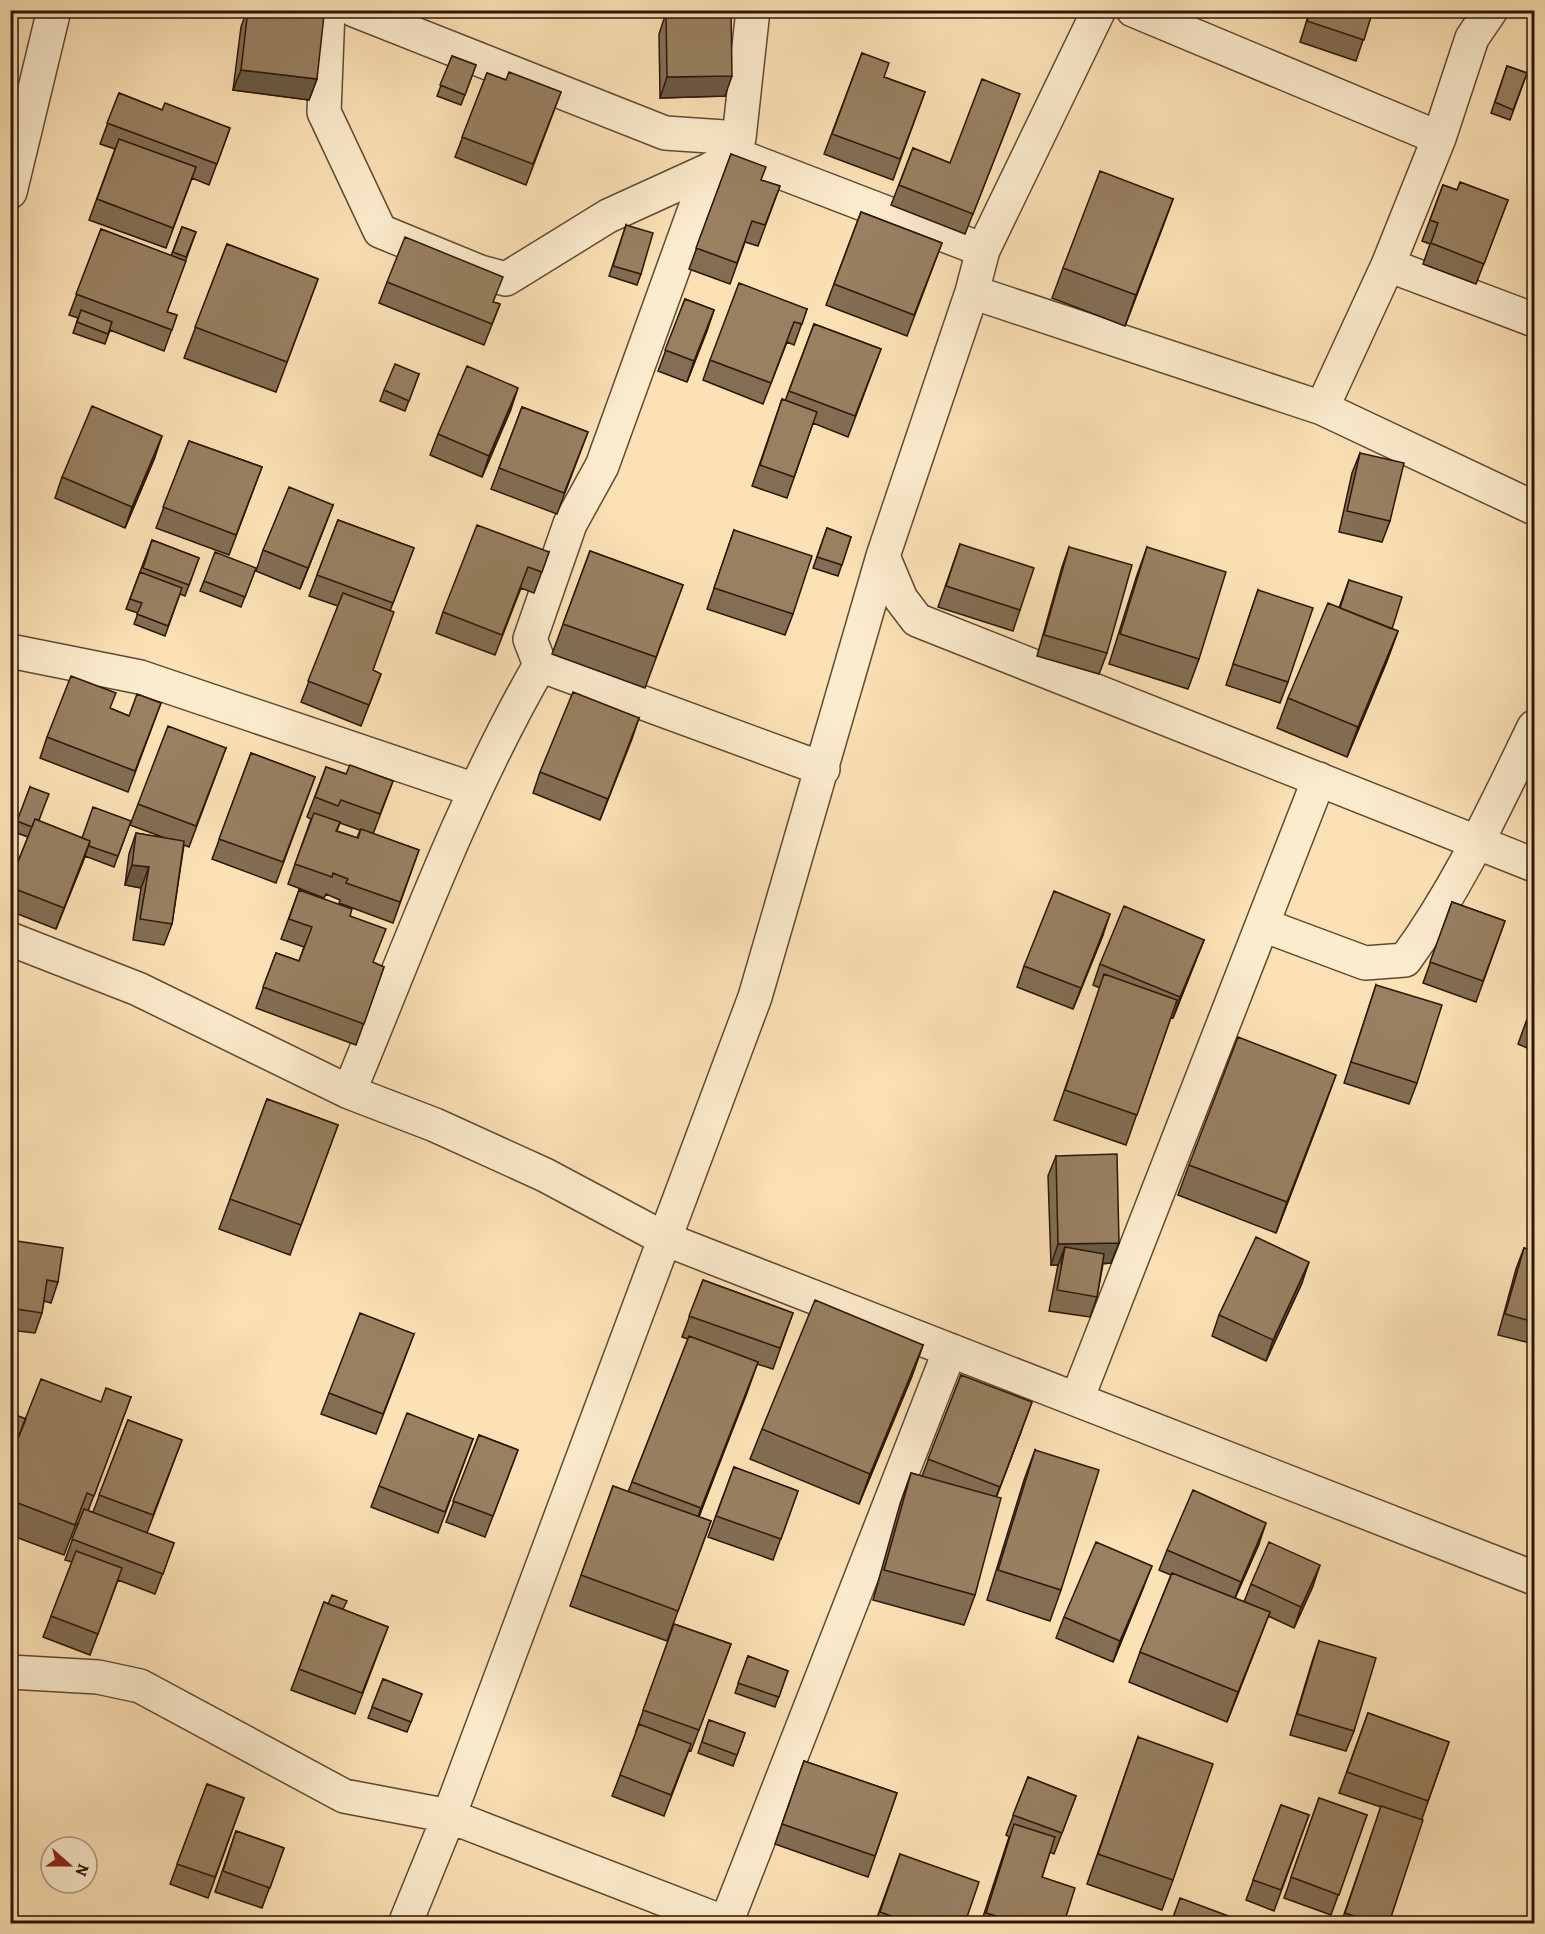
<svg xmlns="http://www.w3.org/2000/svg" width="1545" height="1934" viewBox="0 0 1545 1934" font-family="Alegreya,serif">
	<rect width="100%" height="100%" fill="#fbe1b4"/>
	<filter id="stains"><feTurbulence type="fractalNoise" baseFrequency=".00333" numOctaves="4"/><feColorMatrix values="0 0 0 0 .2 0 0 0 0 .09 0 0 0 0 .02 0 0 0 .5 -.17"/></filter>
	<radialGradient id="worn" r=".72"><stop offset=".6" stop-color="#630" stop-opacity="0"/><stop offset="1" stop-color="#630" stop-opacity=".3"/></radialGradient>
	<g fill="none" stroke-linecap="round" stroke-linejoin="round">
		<defs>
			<path id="street" d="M328 10 324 112 380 231 480 272 506 279 608 216 709 170 736 155 983 250
				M354 10 665 133 739 138 753 10
				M1133 10 1439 138
				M10 192 54 10
				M1388 265 1439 138 1472 38 1491 10
				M972 292 1322 408 1388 265 1534 320
				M1322 408 1534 508
				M883 556 901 599 917 620 1534 865
				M10 651 140 677 475 790
				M540 665 530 639 570 524 602 466 709 170
				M1263 925 1365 963 1405 960C1458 888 1495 807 1534 727
				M10 939 138 989 349 1092 435 1125 545 1175 665 1239 1534 1578
				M349 1092C409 948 462 800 540 665L823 769
				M1077 1399 1319 779
				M10 1672 98 1677 140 1686 344 1796 449 1816 728 1924
				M726 1923 950 1350
				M405 1924 449 1816 755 997 883 556 972 292 983 250 1099 10"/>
		</defs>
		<use href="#street" stroke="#604933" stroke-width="36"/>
		<use href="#street" stroke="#fcecce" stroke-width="33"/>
	</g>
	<path fill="#836e53" stroke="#2c1608" stroke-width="1.5" fill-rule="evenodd" d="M247 10H284L317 79 309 100 233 90 241 27Z
		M1310 10H1373L1356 61 1300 42Z
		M666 13 725 96 660 98 659 34Z
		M862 53 884 77 925 92 893 180 824 154Z
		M452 56 476 65 461 105 437 96Z
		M1507 66 1527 73 1510 120 1491 113Z
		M487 73 506 80 561 92 526 185 455 157Z
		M119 93 162 110 230 128 209 185 192 178 166 248 89 220 115 149 100 144Z
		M1012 114 965 234 891 205 913 148 950 163Z
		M731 154 761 180 780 186 758 246 745 242 730 284 689 269Z
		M1443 185 1457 190 1508 200 1476 284 1423 264 1430 244 1422 241Z
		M1173 199 1125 326 1052 298 1063 268Z
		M861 212 942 243 907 336 826 305Z
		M626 225 641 274 637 285 609 276Z
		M182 227 196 232 167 312 177 315 164 351 110 330 105 344 73 333 78 318 69 315 101 229 171 256Z
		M227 244 318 279 276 392 184 358Z
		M387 282 493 302 500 304 484 345 379 303Z
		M685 299 714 310 687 382 658 371Z
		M807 309 794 345 787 342 763 404 703 380 710 360Z
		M814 324 881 349 848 437 813 423 787 498 752 486 782 399 785 401Z
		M419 374 405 411 380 401 384 390Z
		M522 407 588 432 557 514 491 489Z
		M511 409 482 477 430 455 438 434Z
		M189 441 262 467 229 555 156 528Z
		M1360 453 1390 521 1382 542 1339 532 1352 473Z
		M155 457 125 528 55 498 62 477Z
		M333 505 300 589 256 571 263 550Z
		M338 520 414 548 390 611 373 670 381 674 361 726 301 702 338 606 309 596Z
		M827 528 851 537 838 576 813 568Z
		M734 530 793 614 785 635 707 609Z
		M152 540 199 558 185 596 180 594 165 636 134 624 138 613 126 609Z
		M960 544 1020 610 1013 631 938 607Z
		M1069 547 1107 653 1099 674 1037 656 1062 567Z
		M1147 547 1199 659 1188 689 1109 664 1136 578Z
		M590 551 683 585 645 688 552 654Z
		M549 552 534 593 521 588 495 655 436 633 443 612Z
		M256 568 241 607 200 591 204 581Z
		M1349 580 1392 629 1398 631 1387 661 1347 757 1277 728 1288 698 1339 608Z
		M1258 590 1288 682 1280 703 1226 685Z
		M161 703 128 792 40 758 47 737 110 708 129 716Z
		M639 718 600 820 533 793 540 772Z
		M226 748 189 847 184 845 172 924 164 945 133 940 141 888 125 885 129 854 136 833 165 838 130 825 138 804Z
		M251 753 315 777 276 883 212 859Z
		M326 767 346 774 393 781 373 834 419 850 393 923 339 903 340 900 326 894 324 898 288 884 311 819 307 817ZM340 823 360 830 357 838 337 831Z
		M30 787 39 821 82 838 131 821 114 867 85 856 56 929 10 911V882L28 837 14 832Z
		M299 890 350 916 373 963 384 967 356 1045 256 1008 276 953 299 961 304 947 281 939Z
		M1452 902 1505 921 1476 1002 1423 983Z
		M1103 935 1073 1009 1017 987 1024 966Z
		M1204 940 1173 1018 1171 1017 1126 1145 1054 1120 1100 988 1093 985 1100 964Z
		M1376 985 1417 1083 1409 1104 1344 1083Z
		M1534 1000V1051L1518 1044Z
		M267 1099 338 1125 290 1255 219 1229Z
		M1325 1105 1276 1233 1178 1195 1189 1165Z
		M1056 1156 1111 1263 1103 1264 1097 1297 1090 1317 1049 1311 1058 1265H1051L1048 1176Z
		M10 1240 58 1282 51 1303 44 1301 42 1313 35 1333 10 1330Z
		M1524 1248 1534 1251V1344L1498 1335 1516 1269Z
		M703 1280 793 1313 773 1369 757 1364 699 1517 711 1521 667 1641 570 1606 613 1486 628 1492 688 1339 682 1337Z
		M1302 1283 1266 1361 1212 1336 1219 1315Z
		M414 1334 376 1434 321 1414 329 1393Z
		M923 1345 912 1376 859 1504 750 1459 762 1429Z
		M961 1375 1021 1432 996 1497 975 1595 964 1625 873 1600 900 1504 911 1473 922 1476Z
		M131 1397 88 1511 93 1512 128 1420 182 1440 147 1533 174 1543 155 1594 118 1580 90 1655 43 1637 72 1562 65 1560 78 1524H76L64 1555 10 1535V1413L26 1419 101 1402Z
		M479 1435 518 1450 485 1537 446 1522Z
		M473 1439 438 1533 371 1507 379 1486Z
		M1035 1450 1061 1590 1050 1621 987 1600 1024 1480Z
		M734 1467 798 1491 773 1560 708 1537Z
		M1259 1544 1235 1598 1244 1602 1251 1584 1313 1586 1294 1628 1268 1616 1227 1722 1129 1682 1140 1652 1171 1575 1159 1570 1167 1550Z
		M1144 1586 1113 1662 1056 1638 1064 1617Z
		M324 1602 388 1627 355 1714 291 1690Z
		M674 1624 731 1644 691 1751 689 1750 664 1816 612 1796 637 1731H636Z
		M1319 1641 1354 1731 1346 1751 1290 1735 1312 1662Z
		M748 1656 788 1671 775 1707 735 1693Z
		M383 1679 422 1694 407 1732 368 1718Z
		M1368 1713 1449 1742 1422 1819 1389 1923H1341L1381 1807 1339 1793Z
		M709 1720 745 1733 733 1766 698 1753Z
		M1138 1737 1173 1880 1162 1910 1087 1884Z
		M804 1761 897 1793 868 1877 775 1844Z
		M1028 1777 1076 1796 1054 1854 1050 1852 1042 1877 1064 1923H981L1009 1837 1006 1835Z
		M207 1784 244 1798 208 1898 170 1884Z
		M1319 1798 1367 1815 1331 1915 1284 1898Z
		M1281 1805 1309 1815 1274 1911 1246 1900Z
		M236 1831 284 1848 262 1908 215 1892Z
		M900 1854 965 1923H875Z"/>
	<path fill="#6a5a44" stroke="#2c1608" stroke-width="1.5" d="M241 70 317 79 309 100 233 90Z
		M732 76 725 96 660 98 667 77Z
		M1173 199 1162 229 1125 326 1136 295Z
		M714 310 707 331 687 382 694 361Z
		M518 388 511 409 482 477 489 456Z
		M162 436 155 457 125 528 132 507Z
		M333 505 325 526 300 589 308 568Z
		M1398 631 1387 661 1347 757 1358 727Z
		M639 718 632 739 600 820 608 799Z
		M90 841 83 862 56 929 64 908Z
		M132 865 149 867 141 888 125 885Z
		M1110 914 1103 935 1073 1009 1081 988Z
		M1204 940 1196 960 1173 1018 1180 997Z
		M1336 1075 1325 1105 1276 1233 1287 1202Z
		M1119 1243 1111 1263 1061 1264 1065 1247 1058 1265H1051L1058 1244Z
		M1309 1262 1302 1283 1266 1361 1273 1340Z
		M923 1345 912 1376 859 1504 870 1474Z
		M758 1362 747 1393 690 1539 701 1508Z
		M1032 1402 1021 1432 989 1517 1000 1487Z
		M1266 1523 1259 1544 1233 1603 1241 1582Z
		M1320 1565 1313 1586 1294 1628 1301 1607Z
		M1152 1566 1144 1586 1113 1662 1120 1641Z
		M1270 1612 1258 1643 1227 1722 1238 1692Z"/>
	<path fill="#988061" stroke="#2c1608" stroke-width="1.5" d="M248 10H284L324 15 317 79 241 70Z
		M1311 10H1373L1364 40 1307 21Z
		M731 12 732 76 667 77 666 13Z
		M862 53 889 63 884 77 925 92 900 159 832 134Z
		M452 56 476 65 465 95 440 85Z
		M1507 66 1527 73 1513 110 1495 102Z
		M509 72 561 92 533 164 462 137 487 73 506 80Z
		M982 79 1020 94 973 214 899 185 913 148 950 163Z
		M119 93 162 110 165 103 230 128 217 164 107 123Z
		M119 139 196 167 173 228 97 199Z
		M731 154 766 167 761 180 780 186 765 225 752 221 737 263 696 248Z
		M1100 171 1173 199 1136 295 1063 268Z
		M1460 182 1508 200 1484 264 1431 243 1438 223 1430 220 1443 185 1457 190Z
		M861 212 942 243 914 315 834 284Z
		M626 225 653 233 641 274 613 266Z
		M182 227 196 232 186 257 173 252Z
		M101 229 186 261 167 312 177 315 172 330 76 294Z
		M405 237 503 277 493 302 500 304 492 324 387 282Z
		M227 244 318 279 287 362 195 327Z
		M739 283 807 309 802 324 794 322 771 383 710 360Z
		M685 299 714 310 694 361 665 350Z
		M81 310 112 322 108 334 77 322Z
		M814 324 881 349 855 416 789 391Z
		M395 364 419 374 409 401 384 390Z
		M467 366 518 388 489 456 438 434Z
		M782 399 817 412 794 477 760 465Z
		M92 406 162 436 132 507 62 477Z
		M522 407 588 432 564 493 499 468Z
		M189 441 262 467 236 535 163 507Z
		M1360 453 1404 463 1390 521 1347 511Z
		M289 487 333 505 308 568 263 550Z
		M338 520 414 548 393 603 317 575Z
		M477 525 549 552 542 572 528 567 502 635 443 612Z
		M827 528 851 537 842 565 817 557Z
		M734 530 812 556 793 614 714 588Z
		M152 540 199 558 189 585 143 568Z
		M960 544 1034 568 1020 610 946 586Z
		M1069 547 1132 565 1107 653 1044 635Z
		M1147 547 1226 572 1199 659 1120 634Z
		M590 551 683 585 656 657 563 624Z
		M215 552 256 568 245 597 204 581Z
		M140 572 182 588 168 626 137 614 142 603 130 599Z
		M1349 580 1402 597 1392 629 1340 608Z
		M1258 590 1313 608 1288 682 1233 664Z
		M343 593 394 612 373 670 381 674 369 705 308 681Z
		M1328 603 1398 631 1358 727 1288 698Z
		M71 676 116 693 110 708 129 716 137 694 161 703 135 771 47 737Z
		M573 692 639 718 608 799 540 772Z
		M168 726 226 748 196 826 138 804Z
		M251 753 315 777 283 862 219 839Z
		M350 765 393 781 380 814 341 800 338 806 315 797 326 767 346 774Z
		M30 787 49 794 39 820 35 819 32 827 17 821Z
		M93 807 131 821 118 856 89 846 90 841 82 838Z
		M314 813 340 822 336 831 358 838 361 829 419 850 400 902 346 883 348 879 333 873 332 877 295 864Z
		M35 819 90 841 64 908 10 887V882Z
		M136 833 184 841 172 924 140 919 149 867 132 865Z
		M299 890 352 909 350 916 386 929 373 962 384 967 364 1024 263 987 276 953 299 961 312 927 289 919Z
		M1054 891 1110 914 1081 988 1024 966Z
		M1452 902 1505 921 1483 981 1430 962Z
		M1124 906 1204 940 1180 997 1100 964Z
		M1104 974 1177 1000 1137 1115 1065 1090Z
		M1376 985 1442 1005 1417 1083 1351 1062Z
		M1534 1000V1027L1526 1023Z
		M1238 1037 1336 1075 1287 1202 1189 1165Z
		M267 1099 338 1125 301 1225 230 1199Z
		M1117 1154 1119 1243 1058 1244 1056 1156Z
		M1256 1237 1309 1262 1273 1340 1219 1315Z
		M10 1240 63 1248 58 1282 47 1280 42 1313 10 1308Z
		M1065 1247 1104 1254 1097 1297 1057 1290Z
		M1524 1248 1534 1251V1322L1505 1314Z
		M703 1280 793 1313 780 1348 689 1316Z
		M815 1300 923 1345 870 1474 762 1429Z
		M360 1313 414 1334 383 1414 329 1393Z
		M689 1336 758 1362 701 1508 632 1482Z
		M961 1375 1032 1402 1000 1487 928 1459Z
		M41 1379 101 1402 106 1388 131 1397 94 1496 87 1493 75 1525 10 1500V1458Z
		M10 1413 26 1419 10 1458Z
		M407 1413 473 1439 445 1512 379 1486Z
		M128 1420 182 1440 153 1515 99 1495Z
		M479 1435 518 1450 493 1516 453 1501Z
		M1035 1450 1099 1470 1061 1590 998 1570Z
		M734 1467 798 1491 781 1539 716 1516Z
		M911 1473 1001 1498 975 1595 884 1570Z
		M613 1486 711 1521 678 1611 581 1575Z
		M1193 1490 1266 1523 1241 1582 1167 1550Z
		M84 1509 174 1543 163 1574 72 1539Z
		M1096 1542 1152 1566 1120 1641 1064 1617Z
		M1269 1542 1320 1565 1301 1607 1251 1584Z
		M76 1551 122 1568 98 1634 51 1616Z
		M1172 1573 1270 1612 1238 1692 1140 1652Z
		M332 1595 347 1601 343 1609 328 1604Z
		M324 1602 388 1627 362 1693 299 1669Z
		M674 1624 731 1644 699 1730 643 1710Z
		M1319 1641 1376 1658 1354 1731 1297 1714Z
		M748 1656 788 1671 779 1697 738 1683Z
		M383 1679 422 1694 411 1722 372 1707Z
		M1368 1713 1449 1742 1428 1801 1347 1772Z
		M709 1720 745 1733 737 1755 702 1742Z
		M639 1724 691 1744 671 1795 620 1775Z
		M1138 1737 1213 1764 1173 1880 1098 1854Z
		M804 1761 897 1793 875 1856 782 1824Z
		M1028 1777 1076 1796 1062 1833 1013 1815Z
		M207 1784 244 1798 215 1877 177 1864Z
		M1319 1798 1367 1815 1339 1895 1291 1877Z
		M1281 1805 1309 1815 1281 1890 1253 1880Z
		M1381 1806 1423 1820 1389 1923H1375L1345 1913Z
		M1014 1824 1055 1837 1042 1877 1075 1888 1064 1923H1020L986 1913Z
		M236 1831 284 1848 270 1888 223 1871Z
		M900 1854 979 1882 965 1923H911L880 1912Z
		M1180 1898 1231 1917 1228 1923H1171Z"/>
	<rect width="1545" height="1934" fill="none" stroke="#fbe1b4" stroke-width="36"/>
	<rect x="12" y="12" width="1521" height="1910" fill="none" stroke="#2c1608" stroke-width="3"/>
	<rect x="18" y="18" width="1509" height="1898" fill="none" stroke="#2c1608" stroke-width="1.5"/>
	<g transform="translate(69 1865) rotate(111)"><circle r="28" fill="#fcecce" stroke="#a9967f" stroke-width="1.5"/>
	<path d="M0-4.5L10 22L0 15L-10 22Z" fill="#8f2418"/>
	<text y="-9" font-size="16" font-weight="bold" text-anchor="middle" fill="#2c1608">N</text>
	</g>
	<rect width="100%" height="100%" filter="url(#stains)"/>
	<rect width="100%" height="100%" fill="url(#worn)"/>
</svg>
